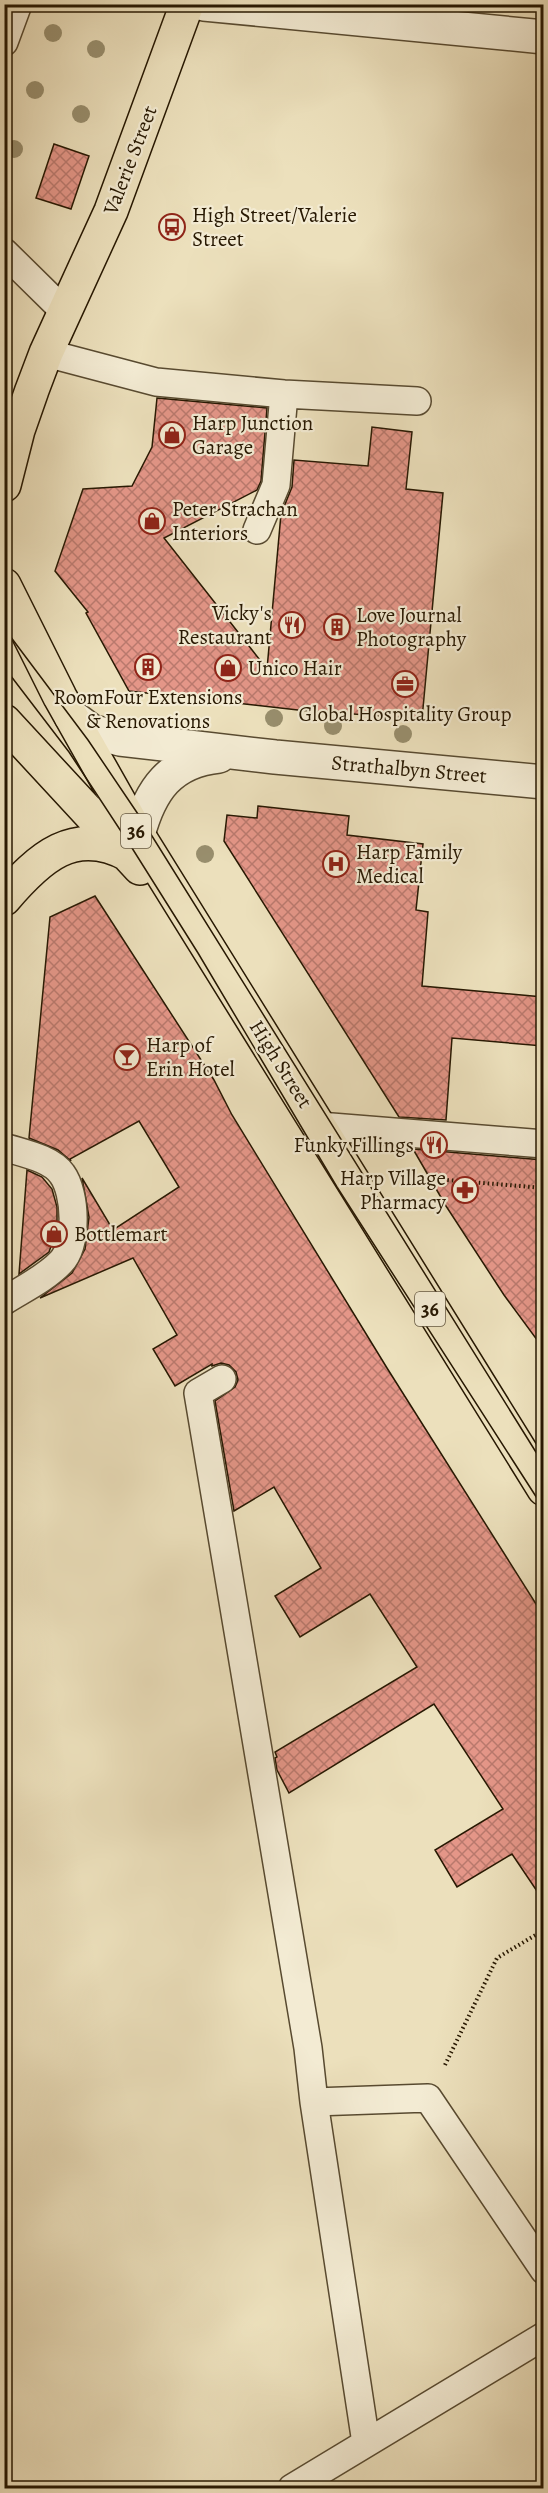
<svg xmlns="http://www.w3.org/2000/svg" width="548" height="2493" viewBox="0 0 548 2493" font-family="Alegreya,serif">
	<defs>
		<pattern id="building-cross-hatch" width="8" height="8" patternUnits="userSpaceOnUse" patternTransform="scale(1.5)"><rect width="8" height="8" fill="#e49688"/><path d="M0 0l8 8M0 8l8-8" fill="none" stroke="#b9796d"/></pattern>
	</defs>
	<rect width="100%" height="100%" fill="#ece0bc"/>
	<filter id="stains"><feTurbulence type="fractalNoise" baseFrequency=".00333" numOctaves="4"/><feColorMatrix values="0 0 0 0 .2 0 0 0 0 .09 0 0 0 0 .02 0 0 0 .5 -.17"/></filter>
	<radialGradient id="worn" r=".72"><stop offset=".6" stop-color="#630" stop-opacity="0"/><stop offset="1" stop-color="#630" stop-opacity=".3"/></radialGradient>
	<path fill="url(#building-cross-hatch)" stroke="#271802" stroke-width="1.5" d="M54 144 89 156 71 209 36 198Z
		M157 398 267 408 261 481 257 490 164 538 267 669 281 514 292 487 294 460 368 466 372 427 412 432 406 489 443 493 422 719 298 710 129 691 86 613 88 612 55 571 83 489 132 486 152 447Z
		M258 806 349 816 347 835 423 844 416 910 428 912 422 986 543 997V1046L452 1038 446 1120 399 1117 224 841 227 815 257 818Z
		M95 896 214 1080 232 1115 387 1368 543 1615V1900L512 1854 457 1887 435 1850 503 1809 434 1704 289 1793 277 1770 275 1758 277 1757 275 1752 417 1667 370 1594 300 1637 275 1596 321 1568 274 1487 234 1511 215 1401 235 1387 238 1380 236 1372 229 1365 221 1363 212 1366V1364L175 1386 153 1349 177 1335 133 1258 40 1298 72 1273 85 1249 89 1217 82 1178 113 1230 179 1187 139 1121 70 1159 71 1161 58 1150 29 1138 50 917Z
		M413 1149 543 1160V1348L504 1295 446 1206Z
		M27 1170 42 1177 52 1189 57 1207V1229L49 1252 19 1274Z"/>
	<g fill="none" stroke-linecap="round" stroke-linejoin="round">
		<defs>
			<path id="lane" d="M4 42 18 4
				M4 252 65 312
				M46 353 156 382 284 394 417 401
				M257 530 276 485 284 394
				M319 1126 544 1144
				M4 1147C22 1153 51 1158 62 1174 76 1193 78 1244 61 1262 46 1278 23 1289 4 1301
				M222 1379 198 1393 308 2048 314 2102 366 2443
				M314 2102 428 2098 544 2270
				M292 2488 544 2336"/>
			<path id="street" d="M204 4 544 37
				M71 716 91 731 120 739 275 757 544 782
				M138 835C150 790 170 761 219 756"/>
			<path id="primary" d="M4 485 18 430 32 390 46 353 111 211 187 4
				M4 585 60 697 138 835 544 1489
				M4 721 140 868
				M4 899C39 858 74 825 129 855"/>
		</defs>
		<use href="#lane" stroke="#584a30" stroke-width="30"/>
		<use href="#street" stroke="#584a30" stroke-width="36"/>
		<use href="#primary" stroke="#271802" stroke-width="36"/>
		<path stroke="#271802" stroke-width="4" stroke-dasharray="1.5 3" stroke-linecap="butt" d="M398 1176 544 1188
			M445 2065 497 1958 544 1930"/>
		<use href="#lane" stroke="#f3ebd3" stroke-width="27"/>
		<use href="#street" stroke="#f3ebd3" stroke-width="33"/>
		<use href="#primary" stroke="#ece0bc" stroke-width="33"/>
		<path stroke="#271802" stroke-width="1.5" d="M4 628 88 740 142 820 544 1465
			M4 667 69 752 132 848 198 953 337 1187 544 1509"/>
	</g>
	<g fill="#988e6d">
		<circle cx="53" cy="33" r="9"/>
		<circle cx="96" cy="49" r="9"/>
		<circle cx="35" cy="90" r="9"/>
		<circle cx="81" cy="114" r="9"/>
		<circle cx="14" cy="149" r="9"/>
		<circle cx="274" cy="718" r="9"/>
		<circle cx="333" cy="726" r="9"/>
		<circle cx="403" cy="734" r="9"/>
		<circle cx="205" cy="854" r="9"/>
	</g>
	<defs>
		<symbol id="bus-ring" viewBox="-11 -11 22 22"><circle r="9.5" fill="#f3ebd3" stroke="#8f2418" stroke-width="1.5"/><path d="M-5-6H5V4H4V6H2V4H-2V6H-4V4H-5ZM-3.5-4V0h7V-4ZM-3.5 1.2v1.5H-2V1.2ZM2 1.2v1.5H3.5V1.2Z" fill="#8f2418"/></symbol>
		<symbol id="shop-ring" viewBox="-11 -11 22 22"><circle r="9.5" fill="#f3ebd3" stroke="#8f2418" stroke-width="1.5"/><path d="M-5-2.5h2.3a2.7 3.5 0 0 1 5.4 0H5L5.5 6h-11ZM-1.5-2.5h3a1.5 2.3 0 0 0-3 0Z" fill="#8f2418"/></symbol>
		<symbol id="restaurant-ring" viewBox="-11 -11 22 22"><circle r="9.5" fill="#f3ebd3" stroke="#8f2418" stroke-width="1.5"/><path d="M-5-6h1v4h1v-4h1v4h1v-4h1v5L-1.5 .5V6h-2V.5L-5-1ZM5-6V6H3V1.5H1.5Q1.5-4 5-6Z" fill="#8f2418"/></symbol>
		<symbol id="building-ring" viewBox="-11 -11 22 22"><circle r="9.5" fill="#f3ebd3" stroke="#8f2418" stroke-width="1.5"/><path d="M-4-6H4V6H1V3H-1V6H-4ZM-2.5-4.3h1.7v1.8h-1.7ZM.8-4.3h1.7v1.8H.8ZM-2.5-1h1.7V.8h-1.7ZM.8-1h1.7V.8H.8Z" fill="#8f2418"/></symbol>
		<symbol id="office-ring" viewBox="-11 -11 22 22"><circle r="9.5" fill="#f3ebd3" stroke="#8f2418" stroke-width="1.5"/><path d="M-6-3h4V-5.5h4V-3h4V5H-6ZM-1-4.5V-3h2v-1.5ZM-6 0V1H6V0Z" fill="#8f2418"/></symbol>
		<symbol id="hospital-ring" viewBox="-11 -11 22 22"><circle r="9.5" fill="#f3ebd3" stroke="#8f2418" stroke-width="1.5"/><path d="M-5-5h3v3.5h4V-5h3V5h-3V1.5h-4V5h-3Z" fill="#8f2418"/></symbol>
		<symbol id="bar-ring" viewBox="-11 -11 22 22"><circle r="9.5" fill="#f3ebd3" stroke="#8f2418" stroke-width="1.5"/><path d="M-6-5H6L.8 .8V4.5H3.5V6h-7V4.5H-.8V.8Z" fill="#8f2418"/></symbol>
		<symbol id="pharmacy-ring" viewBox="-11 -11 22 22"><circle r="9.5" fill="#f3ebd3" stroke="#8f2418" stroke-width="1.5"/><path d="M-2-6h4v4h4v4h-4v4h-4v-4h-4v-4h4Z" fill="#8f2418"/></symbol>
	</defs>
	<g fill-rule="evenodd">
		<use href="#bus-ring" x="157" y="212" width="30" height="30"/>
		<use href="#shop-ring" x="157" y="420" width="30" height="30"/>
		<use href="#shop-ring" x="137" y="506" width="30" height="30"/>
		<use href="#restaurant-ring" x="277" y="610" width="30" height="30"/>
		<use href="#building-ring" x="322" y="612" width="30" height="30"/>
		<use href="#building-ring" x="133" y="652" width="30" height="30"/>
		<use href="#shop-ring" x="213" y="653" width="30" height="30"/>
		<use href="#office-ring" x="390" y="669" width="30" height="30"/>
		<use href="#hospital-ring" x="321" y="849" width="30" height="30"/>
		<use href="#bar-ring" x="112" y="1042" width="30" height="30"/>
		<use href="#restaurant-ring" x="419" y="1130" width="30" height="30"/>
		<use href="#pharmacy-ring" x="450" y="1175" width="30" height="30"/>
		<use href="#shop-ring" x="39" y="1219" width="30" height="30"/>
	</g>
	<g text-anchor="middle" stroke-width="4.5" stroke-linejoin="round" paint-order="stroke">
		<g fill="#f3ebd3" stroke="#645741" stroke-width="1.5">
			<rect x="121" y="814" width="30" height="34" rx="4.5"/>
			<rect x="415" y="1292" width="30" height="34" rx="4.5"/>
		</g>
		<g font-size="20" font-weight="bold" fill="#271802">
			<text x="136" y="838">36</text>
			<text x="430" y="1316">36</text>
		</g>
		<g font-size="21" fill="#271802" stroke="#f3ebd3">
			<text transform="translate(130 160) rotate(-69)" y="7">Valerie Street</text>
			<text transform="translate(409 769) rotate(5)" y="7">Strathalbyn Street</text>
			<text transform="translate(281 1064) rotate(58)" y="7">High Street</text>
		</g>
		<g font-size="21" fill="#271802" stroke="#f3ebd3" text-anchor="start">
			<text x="192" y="222">High Street/Valerie<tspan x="192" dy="24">Street</tspan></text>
			<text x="192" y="430">Harp Junction<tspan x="192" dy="24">Garage</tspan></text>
			<text x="172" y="516">Peter Strachan<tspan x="172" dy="24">Interiors</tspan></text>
			<text x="272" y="620" text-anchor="end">Vicky's<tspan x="272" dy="24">Restaurant</tspan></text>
			<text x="356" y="622">Love Journal<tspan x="356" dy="24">Photography</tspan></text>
			<text x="248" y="675">Unico Hair</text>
			<text x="148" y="704" text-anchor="middle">RoomFour Extensions<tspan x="148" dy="24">&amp; Renovations</tspan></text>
			<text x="405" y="721" text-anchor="middle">Global Hospitality Group</text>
			<text x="356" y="859">Harp Family<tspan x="356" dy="24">Medical</tspan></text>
			<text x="146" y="1052">Harp of<tspan x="146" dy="24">Erin Hotel</tspan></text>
			<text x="414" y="1152" text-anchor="end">Funky Fillings</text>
			<text x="446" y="1185" text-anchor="end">Harp Village<tspan x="446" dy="24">Pharmacy</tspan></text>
			<text x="74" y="1241">Bottlemart</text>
		</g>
	</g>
	<rect width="548" height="2493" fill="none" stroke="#ece0bc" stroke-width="24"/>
	<rect x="6" y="6" width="536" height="2481" fill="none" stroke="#271802" stroke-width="3"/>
	<rect x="12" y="12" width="524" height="2469" fill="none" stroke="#271802" stroke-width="1.5"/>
	<rect width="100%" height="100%" filter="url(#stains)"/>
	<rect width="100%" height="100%" fill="url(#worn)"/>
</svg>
